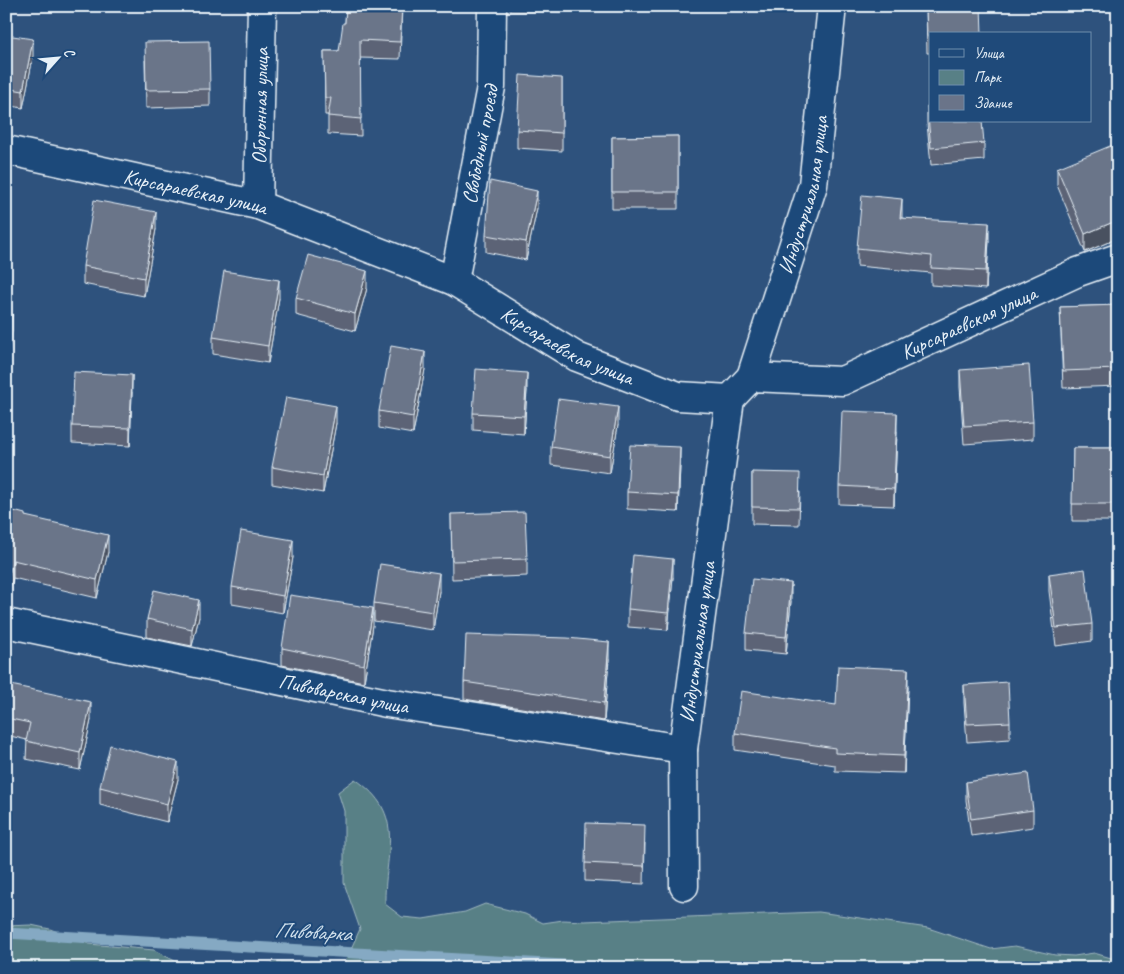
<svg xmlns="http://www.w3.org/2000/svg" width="1124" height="974" viewBox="0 0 1124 974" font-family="Caveat,sans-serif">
	<rect width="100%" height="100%" fill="#2e527d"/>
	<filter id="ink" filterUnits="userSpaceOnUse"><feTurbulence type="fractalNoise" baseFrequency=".02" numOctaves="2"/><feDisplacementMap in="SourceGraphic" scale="10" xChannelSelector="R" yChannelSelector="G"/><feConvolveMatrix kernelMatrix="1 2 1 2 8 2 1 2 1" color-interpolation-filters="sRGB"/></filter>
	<g filter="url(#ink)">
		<path fill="#588086" stroke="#a0b8bf" d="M355 779C408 815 384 853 385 904L402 917 423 919 465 912 485 904 525 914 543 923 563 920 584 921 819 912 928 928 991 949 1015 946 1055 955 1074 956 1094 953 1118 960V968H248L279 962 344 964 360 929 344 883V811L338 792Z
			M31 925 50 929 89 944 154 950 188 968H6V926Z"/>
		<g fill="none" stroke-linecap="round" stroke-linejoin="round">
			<path stroke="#85a9c3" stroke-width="11" d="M6 933 617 968"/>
			<defs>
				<g id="street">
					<path id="s1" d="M6 150 258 205 454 281 577 357 678 396 730 399 751 377 842 381 1078 272 1118 258"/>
					<path id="s2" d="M258 205 262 6"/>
					<path id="s3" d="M454 281 491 87 492 6"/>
					<path id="s4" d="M751 377 813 185 832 6"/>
					<path id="s5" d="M6 623 387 703 683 749"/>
					<path id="s6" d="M684 886 683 749 730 399"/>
				</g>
			</defs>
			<use href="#street" stroke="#e8f1f8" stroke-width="31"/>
			<use href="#street" stroke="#1f4a7a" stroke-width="28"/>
		</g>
		<path fill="#5b6476" stroke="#e8f1f8" d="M346 6H402L400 59 360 58 361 136 328 134V115H325L324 51H339L345 23Z
			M510 6H563V12L510 11Z
			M926 6 930 34V53H927Z
			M6 35 33 57 23 108 6 105Z
			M145 60 210 89V106L146 108Z
			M562 78V151L517 148V130Z
			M927 106 984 143V160L931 165 927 123Z
			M678 136V209H612V137Z
			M1118 151V238L1085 252 1057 185V168Z
			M537 208 526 260 486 252V235Z
			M902 218 989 240 986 289 931 285V273L857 266V248Z
			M156 229 144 296 83 284V266Z
			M367 288 355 331 296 315V298Z
			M279 298 268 363 213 354V337Z
			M1118 305V386L1063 388 1060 307Z
			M425 369 413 434 379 428V411Z
			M960 370 1033 422V439L964 444 960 387Z
			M527 390 524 434 473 430V413Z
			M132 392 130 446 72 443V426Z
			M336 423 323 493 272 484V467Z
			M618 425 610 473 551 465V447Z
			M897 431 894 506 839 504V486Z
			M1073 448H1118V521H1072Z
			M680 465 678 512 627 509V492Z
			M752 472 800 491 799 525 752 524Z
			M6 509 25 516 108 552 97 598 13 578 8 595H6Z
			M451 514 527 559V576L452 579Z
			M293 557 283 613 232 604V587Z
			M1049 574 1092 624V641L1056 646 1049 591Z
			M673 577 668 630 628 627V609Z
			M439 591 433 630 374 621V603Z
			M791 601 786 654 746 650V633Z
			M199 617 192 646 147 637V619Z
			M373 625 364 682 282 665V648Z
			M609 659 604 721 464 699V682Z
			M6 684 91 720 80 770 26 759 27 740 6 735Z
			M964 685 1010 722V739L967 742 964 703Z
			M908 687 904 773 835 771V765L735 750V733L836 705Z
			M178 779 167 822 100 805V787Z
			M966 782 1033 810V827L971 836 966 800Z
			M645 843 644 884 585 881V863Z"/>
		<path fill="#4a5160" stroke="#e8f1f8" d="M33 39V57L23 108V91Z
			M537 191V208L526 260V242Z
			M902 199V216L900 236V218Z
			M156 212V229L144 296V278Z
			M1118 220V238L1085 252V234Z
			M989 223V240L986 289V271Z
			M367 271V288L355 331V314Z
			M279 280V298L268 363V346Z
			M12 314V331L6 371V353Z
			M425 352V369L413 434V417Z
			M527 373V390L524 434V416Z
			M132 375V392L130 446V428Z
			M336 406V423L323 493V476Z
			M618 407V425L610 473V456Z
			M897 413V431L894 506V489Z
			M680 447V465L678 512V495Z
			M108 535V552L97 598V580Z
			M293 540V557L283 613V596Z
			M673 559V577L668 630V613Z
			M13 560V578L8 595V578Z
			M439 573V591L433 630V612Z
			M791 583V601L786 654V637Z
			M199 600V617L192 646V629Z
			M373 608V625L364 682V665Z
			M609 642V659L604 721V703Z
			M908 669V687L904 773V756Z
			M91 702V720L80 770V753Z
			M178 762V779L167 822V804Z"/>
		<path fill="#6a7489" stroke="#e8f1f8" d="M346 6H402L400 42 360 40 361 119 328 116 331 98H325L324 51H339L343 23H345Z
			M926 6H981L982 34H930V36H927Z
			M6 35 33 39 23 91 6 88Z
			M209 41 210 89 146 90 145 42Z
			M520 75 562 78V133L517 130Z
			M930 105V121H982L984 143 931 148 927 106Z
			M678 136V192H612V137Z
			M1115 144 1118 151V220L1085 234 1057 168Z
			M490 181 537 191 526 242 486 235Z
			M862 195 902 199 900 218 989 223 986 271 931 268 932 256 857 248Z
			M94 200 156 212 144 278 83 266Z
			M308 255 367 271 355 314 296 298Z
			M224 271 279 280 268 346 213 337Z
			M1118 305V369L1063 371 1060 307Z
			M6 313 12 314 6 353Z
			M391 346 425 352 413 417 379 411Z
			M1029 365 1033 422 964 426 960 370Z
			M476 369 527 373 524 416 473 413Z
			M74 372 132 375 130 428 72 426Z
			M286 397 336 406 323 476 272 467Z
			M558 399 618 407 610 456 551 447Z
			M842 411 897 413 894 489 839 486Z
			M630 445 680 447 678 495 627 492Z
			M1073 448H1118V504H1072Z
			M752 472 800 473 799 508 752 507Z
			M6 509 25 514V516L108 535 97 580 13 560 8 578 6 577Z
			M525 512 527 559 452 561 451 514Z
			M241 531 293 540 283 596 232 587Z
			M633 555 673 559 668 613 628 609Z
			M380 564 439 573 433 612 374 603Z
			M1085 569 1092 624 1056 628 1049 574Z
			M752 579 791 583 786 637 746 633Z
			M154 590 199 600 192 629 147 619Z
			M290 595 373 608 364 665 282 648Z
			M466 635 567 638 609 642 604 703 464 682Z
			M838 666 908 669 904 756 835 753V748L735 733 741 691 836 705Z
			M1008 682 1010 722 967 724 964 685Z
			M6 684 91 702 80 753 26 741 30 723 6 718Z
			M110 745 178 762 167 804 100 787Z
			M1028 773 1033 810 971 819 966 782Z
			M586 823 645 825 644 866 585 863Z"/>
	</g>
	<g text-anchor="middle" stroke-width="4" stroke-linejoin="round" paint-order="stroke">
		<g font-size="21" fill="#e8f1f8" stroke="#1f4a7a">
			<text dy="7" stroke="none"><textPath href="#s2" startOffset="99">Оборонная улица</textPath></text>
			<text dy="7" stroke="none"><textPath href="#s3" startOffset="139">Свободный проезд</textPath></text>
			<text dy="7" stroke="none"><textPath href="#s1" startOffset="194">Кирсараевская улица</textPath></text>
			<text dy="7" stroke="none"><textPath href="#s4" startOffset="190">Индустриальная улица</textPath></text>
			<text dy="7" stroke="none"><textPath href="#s1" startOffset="1034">Кирсараевская улица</textPath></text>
			<text dy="7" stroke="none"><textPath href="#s1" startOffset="599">Кирсараевская улица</textPath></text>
			<text dy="7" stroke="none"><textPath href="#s6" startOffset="245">Индустриальная улица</textPath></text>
			<text dy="7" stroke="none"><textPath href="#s5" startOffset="345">Пивоварская улица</textPath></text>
		</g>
		<g font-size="22" font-style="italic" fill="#cfdfeb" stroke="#1f4a7a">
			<text transform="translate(313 931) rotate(3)" y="8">Пивоварка</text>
		</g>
	</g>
	<rect width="1124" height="974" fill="none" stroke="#1f4a7a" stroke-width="25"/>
	<rect x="12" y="12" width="1099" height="949" fill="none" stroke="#e8f1f8" stroke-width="2" filter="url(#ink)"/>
	<rect x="929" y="32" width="162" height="90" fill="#1f4a7a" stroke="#6f8dac"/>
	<rect x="939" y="49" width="25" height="8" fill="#1f4a7a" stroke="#6f8dac"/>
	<text x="974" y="58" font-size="15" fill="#e8f1f8">Улица</text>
	<rect x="939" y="70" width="25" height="15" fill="#588086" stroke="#6f8dac"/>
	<text x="974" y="82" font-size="15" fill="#e8f1f8">Парк</text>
	<rect x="939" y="95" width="25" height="15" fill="#6a7489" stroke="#6f8dac"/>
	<text x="974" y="108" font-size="15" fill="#e8f1f8">Здание</text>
	<g transform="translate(58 58) rotate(63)" stroke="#1f4a7a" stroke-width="4" paint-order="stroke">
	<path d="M0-4L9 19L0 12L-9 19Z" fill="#e8f1f8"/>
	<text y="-8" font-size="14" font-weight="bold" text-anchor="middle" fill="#e8f1f8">С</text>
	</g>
</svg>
